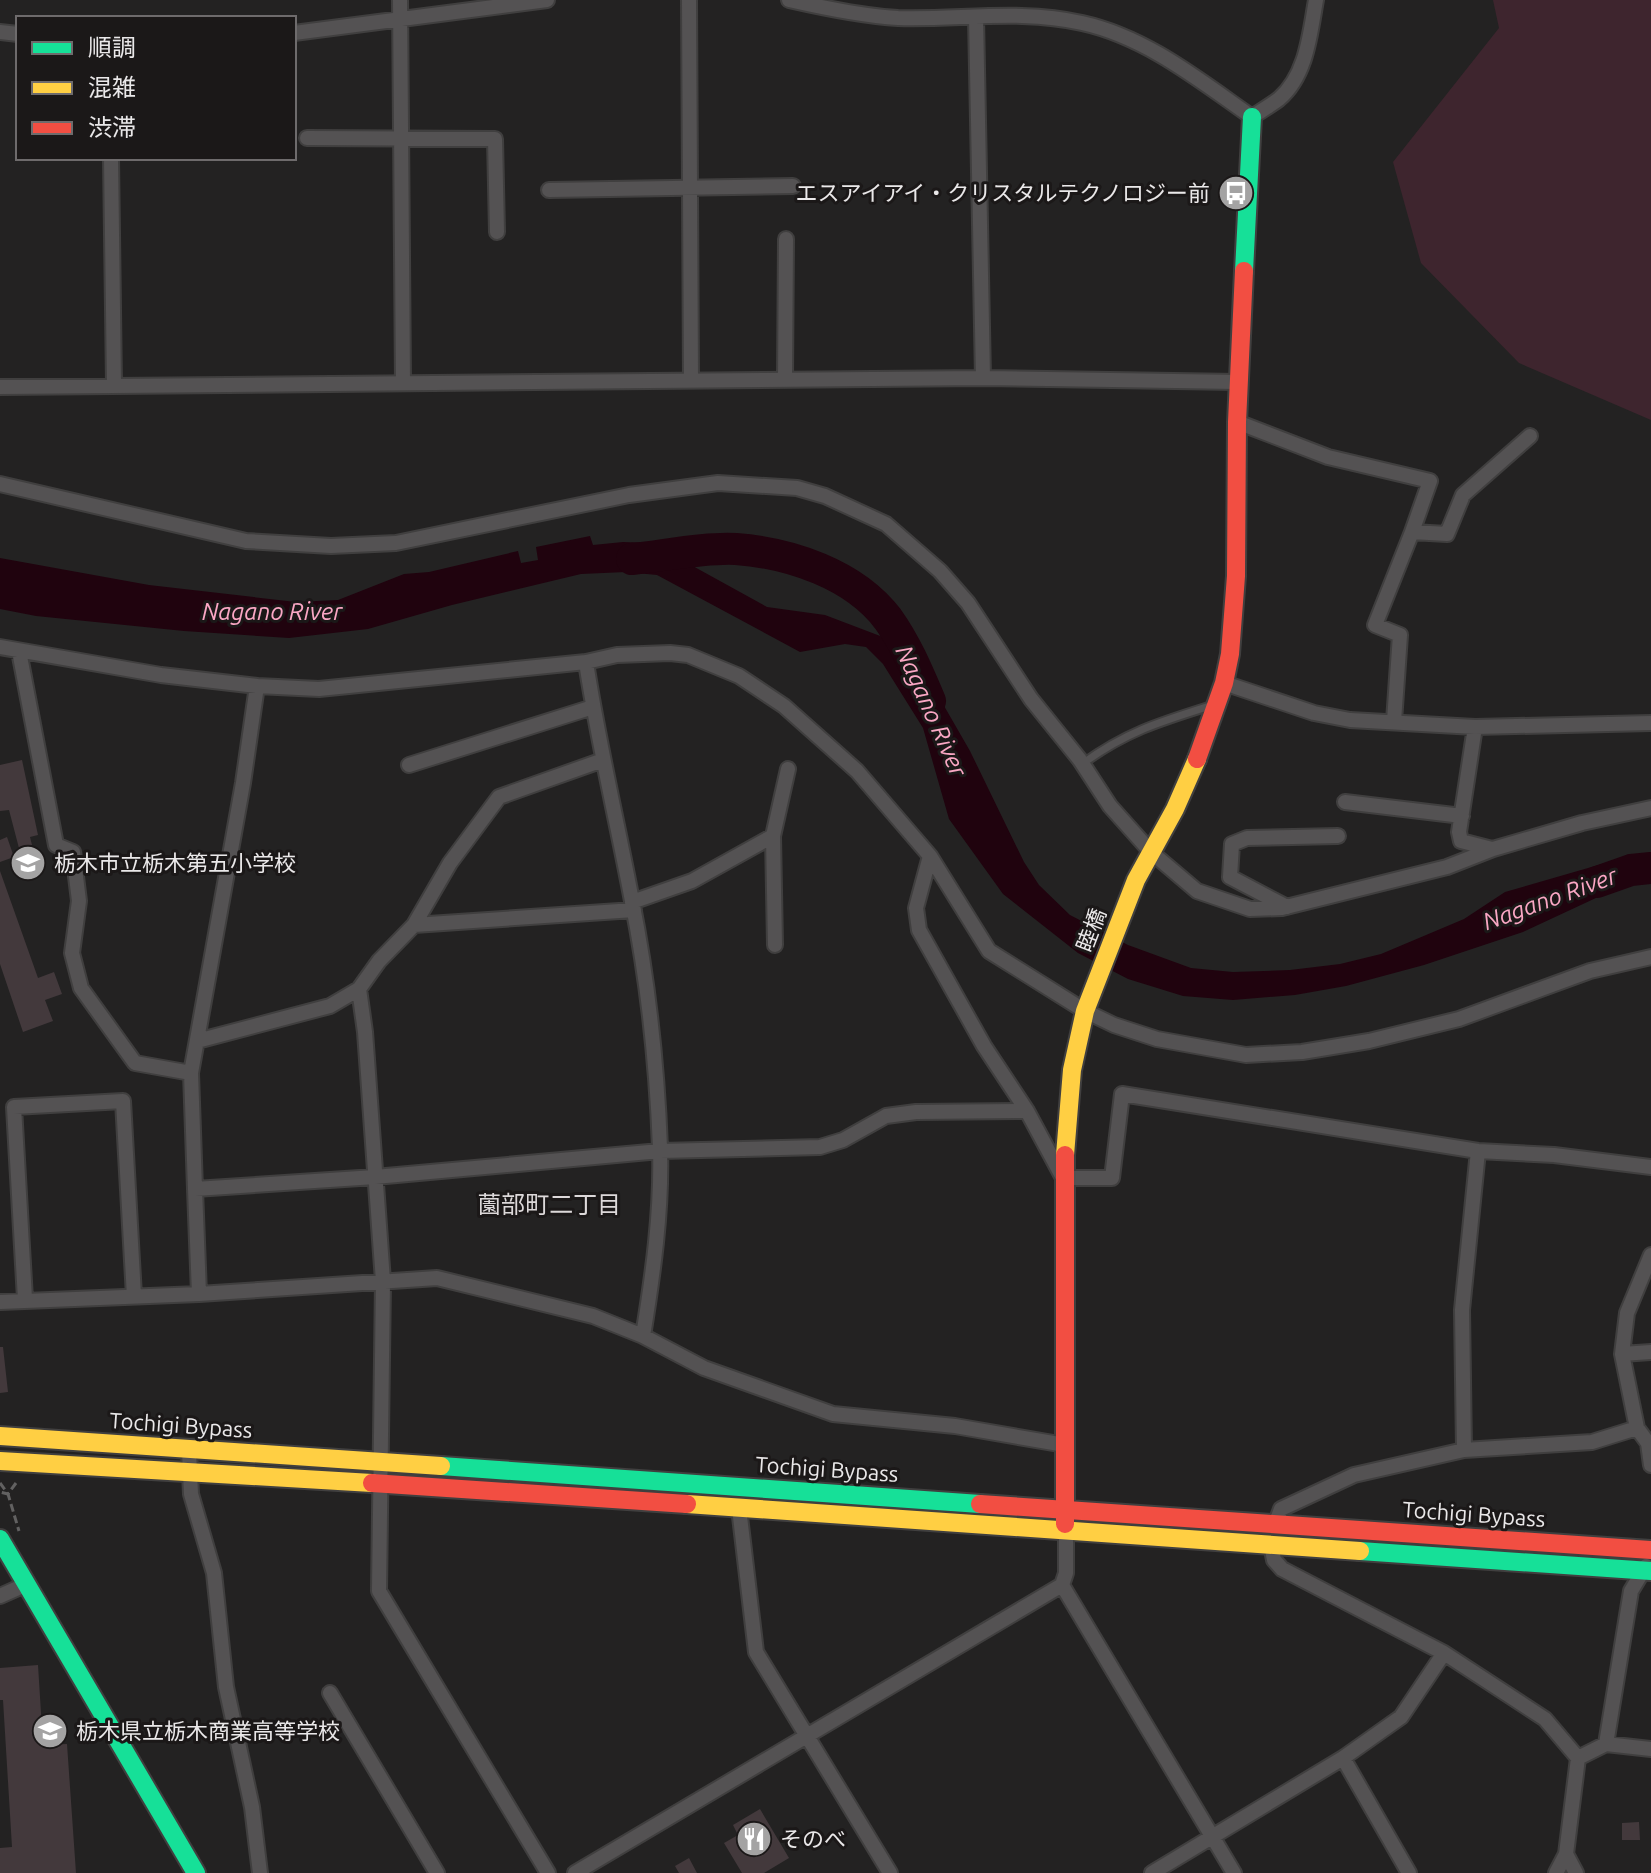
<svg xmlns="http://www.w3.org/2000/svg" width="1651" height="1873" viewBox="0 0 1651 1873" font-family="Ubuntu,'Noto Sans JP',sans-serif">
	<rect width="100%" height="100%" fill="#232222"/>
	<path fill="#3e252e" d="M1493 0H1651V420L1519 363 1421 263 1393 162 1499 28Z"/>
	<path fill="#20030e" d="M590 536 593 545 623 542 651 543 767 607 825 615 896 642 932 685 970 751 1024 862 1039 885 1070 915 1128 945 1191 968 1233 972 1290 970 1340 964 1381 954 1464 919 1505 892 1633 855 1641 877 1523 932 1424 965 1346 986 1295 995 1233 1000 1183 996 1128 979 1078 953 1003 894 949 819 923 728 883 664 866 647 845 644 800 652 657 575 626 572 581 574 452 605 368 629 289 638 184 631 36 616 0 609V558L149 585 296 602 338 600 404 574 429 572 518 551 521 563 538 560 536 547Z"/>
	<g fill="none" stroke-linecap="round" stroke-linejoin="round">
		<path stroke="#20030e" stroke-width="32" d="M632 559C662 556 707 547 736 549 790 553 854 574 888 619 906 644 918 673 930 701
			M1597 882 1631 870 1651 868"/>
	</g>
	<path fill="#43393c" d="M22 760 38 835 30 837 33 849 20 852 9 810 0 811V765Z
		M7 837 14 857 0 862V840Z
		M0 871 38 978 54 972 62 994 45 1000 53 1021 23 1032 0 964Z
		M0 1347H3L8 1392 0 1393Z
		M38 1665 43 1745 67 1744 76 1873H0V1848L12 1847 3 1700H0V1668Z
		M760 1809 789 1858 764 1873H742L724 1843 738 1835 733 1825Z
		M1639 1822 1640 1840H1622V1823Z
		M689 1858 697 1873H679L675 1866Z"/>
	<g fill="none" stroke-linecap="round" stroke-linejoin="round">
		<defs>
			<path id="lane" d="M1082 764C1126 732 1159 722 1210 706"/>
			<path id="street" d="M400 0 403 383
				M689 0 691 380
				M789 0C824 8 862 16 898 18 959 20 1022 9 1082 23 1146 37 1199 80 1252 117 1261 111 1271 105 1279 99 1307 75 1310 33 1316 0
				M976 17 983 378
				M0 32 18 34
				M294 33 547 0
				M307 138 495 139 497 232
				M111 158 114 385
				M549 190 793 186
				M785 379 786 239
				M0 387 983 378 1238 382
				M1237 422 1328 457 1430 481 1412 532 1447 534 1463 495 1530 436
				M0 484 246 541 331 546 396 543 629 495 718 483 797 488 825 496 886 524 940 571 968 603 1031 699 1080 760 1110 806 1151 852 1197 891 1250 909 1282 908 1447 867 1493 849 1582 823 1651 808
				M0 647 161 675 257 686 319 689 586 662 617 655 670 653 688 655 739 676 784 706 857 771 930 856 989 951 1085 1011 1114 1025 1157 1039 1246 1055 1302 1052 1369 1041 1459 1019 1590 971 1651 957
				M19 651 56 845 73 852 79 901 72 953 81 988 135 1063 191 1073
				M586 662C598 742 617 821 632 901 648 982 657 1066 660 1148 662 1211 653 1274 643 1336
				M1224 683 1314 713 1350 720 1475 727 1651 723
				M1394 721 1400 635 1375 625 1412 532
				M1475 727 1459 832 1461 841 1492 849
				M409 765 593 707
				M1345 802 1462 816
				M773 836 775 945
				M930 856 916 908 919 930 984 1046 1027 1111 1063 1178H1112L1122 1094 1478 1151 1554 1155 1651 1167
				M632 902 692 881 773 836 788 769
				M1287 907 1230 877 1232 844 1247 838 1338 836
				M414 925 634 910
				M359 989 365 1032 383 1281 379 1591 548 1873
				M197 1041 330 1006 359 989 379 961 414 925 450 863 499 797 603 760
				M195 1189 191 1073 243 783 257 686
				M1651 1255 1627 1313 1622 1354 1637 1428 1648 1443 1651 1465
				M199 1294 195 1189 375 1177 660 1151 820 1147 843 1140 886 1116 916 1112 1027 1111
				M25 1299 14 1107 123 1101 134 1296
				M0 1302 199 1294 437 1278 593 1316 643 1336 704 1368 833 1414 955 1426 1065 1445
				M1622 1354 1651 1352
				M1464 1450 1462 1310 1478 1151
				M189 1451 191 1494 214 1573 226 1687 252 1807 260 1873
				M739 1508 756 1652 890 1873
				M1275 1525 1281 1509 1354 1475 1464 1450 1592 1442 1637 1428
				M1271 1544 1274 1560 1282 1569 1444 1653 1545 1719 1578 1758
				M1062 1585 1234 1873
				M0 1596 27 1584
				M330 1693 437 1873
				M1606 1744 1631 1591 1646 1566
				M1343 1758 1409 1873
				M1566 1854 1576 1873
				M575 1873 1062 1585 1066 1573V1530
				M1152 1873 1343 1758 1401 1717 1444 1653
				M1556 1873 1566 1854 1578 1758 1606 1744 1651 1749"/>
			<path id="fast" d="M1244 271 1252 117
				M441 1466 980 1504
				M0 1539 196 1873
				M1360 1551 1651 1571"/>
			<path id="slow" d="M1065 1155 1072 1070 1085 1011 1136 880 1175 809 1197 759
				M0 1436 441 1466
				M0 1461 372 1483
				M687 1504 1360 1551"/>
			<path id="jam" d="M1197 759 1224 683 1230 654 1236 576 1237 422 1244 271
				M1065 1155V1524
				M372 1483 687 1504
				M980 1504 1651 1550"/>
		</defs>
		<use href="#lane" stroke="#403f3f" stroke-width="11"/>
		<use href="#street" stroke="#403f3f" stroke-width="18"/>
		<use href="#fast" stroke="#403f3f" stroke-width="22"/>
		<use href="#slow" stroke="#403f3f" stroke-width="22"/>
		<use href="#jam" stroke="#403f3f" stroke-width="22"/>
		<path stroke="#626161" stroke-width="3" stroke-dasharray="8 4" stroke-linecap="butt" d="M16 1483 8 1494 19 1531"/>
		<use href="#lane" stroke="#545253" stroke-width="7"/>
		<use href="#street" stroke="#545253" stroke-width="14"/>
		<use href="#fast" stroke="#16e098" stroke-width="18"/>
		<use href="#slow" stroke="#ffcf43" stroke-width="18"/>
		<use href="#jam" stroke="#f24e42" stroke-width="18"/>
		<path stroke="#626161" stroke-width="3" stroke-dasharray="8 4" stroke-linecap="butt" d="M0 1483 8 1494 0 1492"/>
	</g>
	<defs>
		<symbol id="bus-disc" viewBox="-11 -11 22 22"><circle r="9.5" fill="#a4a3a3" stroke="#1b1818"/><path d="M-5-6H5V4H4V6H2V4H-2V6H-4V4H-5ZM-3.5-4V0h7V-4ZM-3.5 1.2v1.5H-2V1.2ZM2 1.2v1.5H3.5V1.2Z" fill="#fff"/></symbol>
		<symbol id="school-disc" viewBox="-11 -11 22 22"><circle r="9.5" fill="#a4a3a3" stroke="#1b1818"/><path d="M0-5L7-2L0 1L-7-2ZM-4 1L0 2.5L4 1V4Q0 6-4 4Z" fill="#fff"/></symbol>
		<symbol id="restaurant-disc" viewBox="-11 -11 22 22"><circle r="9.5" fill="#a4a3a3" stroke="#1b1818"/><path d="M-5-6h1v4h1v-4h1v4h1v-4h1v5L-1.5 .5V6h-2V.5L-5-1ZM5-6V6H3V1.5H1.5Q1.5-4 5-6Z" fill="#fff"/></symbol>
	</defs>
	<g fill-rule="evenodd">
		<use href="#bus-disc" x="1216" y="173" width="40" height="40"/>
		<use href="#school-disc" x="8" y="843" width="40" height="40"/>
		<use href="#school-disc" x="30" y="1711" width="40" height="40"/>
		<use href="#restaurant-disc" x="734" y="1819" width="40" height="40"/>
	</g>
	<g text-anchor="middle" stroke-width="6" stroke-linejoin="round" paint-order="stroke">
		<g font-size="22" fill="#eae8e9" stroke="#1b1818" text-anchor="start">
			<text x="1210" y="201" text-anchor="end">エスアイアイ・クリスタルテクノロジー前</text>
			<text x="54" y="871">栃木市立栃木第五小学校</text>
			<text x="76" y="1739">栃木県立栃木商業高等学校</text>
			<text x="780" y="1847">そのべ</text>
		</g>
		<g font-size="22" fill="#eae8e9" stroke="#1b1818">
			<text transform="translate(1091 930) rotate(-69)" y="8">睦橋</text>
			<text transform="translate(181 1425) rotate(4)" y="8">Tochigi Bypass</text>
			<text transform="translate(827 1469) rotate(4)" y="8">Tochigi Bypass</text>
			<text transform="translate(1474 1514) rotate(4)" y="8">Tochigi Bypass</text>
		</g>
		<g font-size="24" font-style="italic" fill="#faa7c4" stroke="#1b1818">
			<text x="272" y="620">Nagano River</text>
			<text transform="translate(931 711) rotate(66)" y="8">Nagano River</text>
			<text transform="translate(1550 899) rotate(-20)" y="8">Nagano River</text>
		</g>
		<g font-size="24" fill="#dcd8d9" stroke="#1b1818">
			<text x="549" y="1213">薗部町二丁目</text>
		</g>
	</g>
	<rect x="16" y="16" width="280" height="144" fill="#1b1818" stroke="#6e6b6c" stroke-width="2"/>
	<rect x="32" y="42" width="40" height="12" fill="#16e098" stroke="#6e6b6c" stroke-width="2"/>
	<text x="88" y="56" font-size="24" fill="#eae8e9">順調</text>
	<rect x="32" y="82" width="40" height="12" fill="#ffcf43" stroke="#6e6b6c" stroke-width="2"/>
	<text x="88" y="96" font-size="24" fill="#eae8e9">混雑</text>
	<rect x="32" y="122" width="40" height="12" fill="#f24e42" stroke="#6e6b6c" stroke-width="2"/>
	<text x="88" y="136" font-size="24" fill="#eae8e9">渋滞</text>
</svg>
